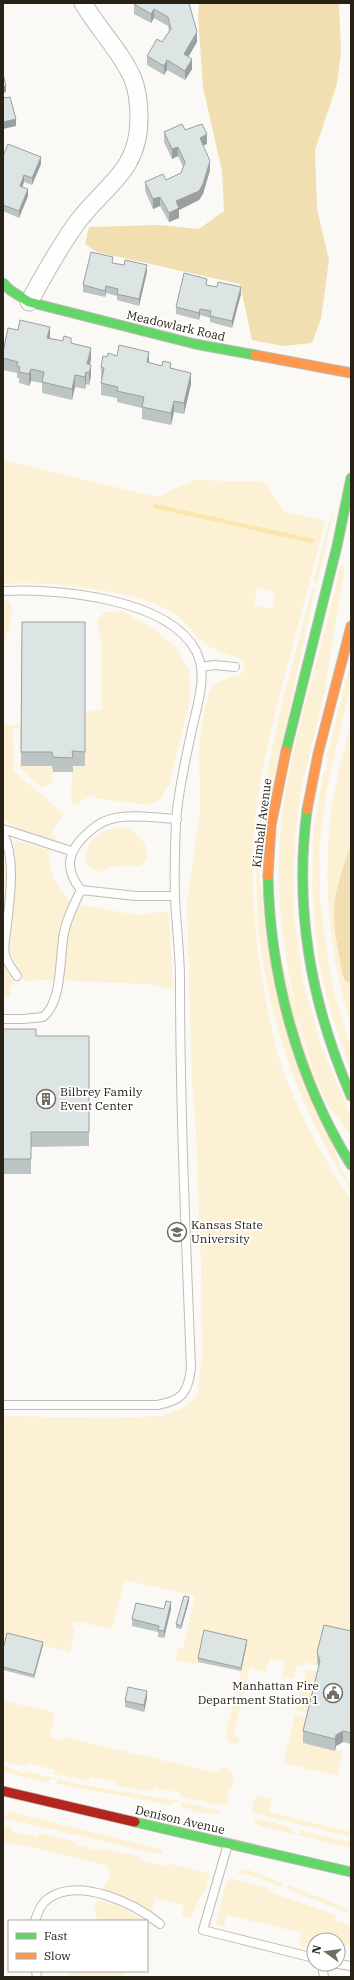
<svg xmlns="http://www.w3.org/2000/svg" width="354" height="1980" viewBox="0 0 354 1980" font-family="'IBM Plex Serif',serif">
	<rect width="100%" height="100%" fill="#fbf9f5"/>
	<path fill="#fdf1d5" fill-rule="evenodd" d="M3 460 157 497 194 480 265 482 284 511 325 521C305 605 279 688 262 773 246 859 252 934 270 1019 273 1032 275 1045 279 1058 295 1108 322 1156 351 1200V1643L318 1666 303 1662 302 1666 297 1665 294 1679 282 1676 285 1662 270 1658 266 1672 250 1668 233 1736 240 1738 238 1743 234 1744 229 1742 226 1734 241 1671 204 1634 197 1665 175 1660 178 1647 183 1648 195 1596 125 1580 112 1629 74 1621 72 1628 75 1629 70 1652 7 1636 3 1652V1416L108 1418 162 1416 185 1407 195 1397 198 1390 202 1357 201 1268 196 1133 192 1081 187 903 200 810 199 744 202 722 209 693 214 684 230 677 240 676 244 668V662C232 653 217 653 205 644 194 635 187 622 175 614 139 590 47 580 3 584ZM257 588 274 592 275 597 271 608 269 609 254 605Z
		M331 514 333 515 317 583 313 582Z
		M340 565 345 566 324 695 300 794 295 837 293 885 294 916 304 984 320 1042 351 1117V1135C344 1125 335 1116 329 1106 309 1072 299 1030 292 991 280 931 274 870 283 809 294 726 324 647 340 565Z
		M312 589 315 590 256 864C261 770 289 679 312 589Z
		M3 599 9 601C17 617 6 631 4 646 3 655 3 663 3 672Z
		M123 611 157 631 178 650 189 671 190 701 169 784 161 799 149 805 101 799H96L95 794 74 805 71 801 72 766H85V712L102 710 101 639 97 621 104 612Z
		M351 661V685L327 787 319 849 320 900 328 960 335 997 351 1048V1072L330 1010 318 960 312 886 313 835 323 774C329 767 327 764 327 755Z
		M351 721V845L335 899 334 909 336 941 343 976 345 981 351 983V1026C330 958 322 884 331 813 335 782 344 751 351 721Z
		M3 725H21V766H52L53 775 49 776 53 777V782L42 788 20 769V728H13L14 771 64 814 52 831 51 834 57 837 54 842 18 830 3 819Z
		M122 827C132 828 146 841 147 851 148 857 144 862 141 866H114L99 872 91 869 85 862C86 839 102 829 122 827Z
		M18 841 49 850C48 870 58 893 74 904L138 915 166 911 169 914 173 989 146 984 51 980 24 981 10 952 15 854 13 843Z
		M3 851 7 878 3 915Z
		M256 865 258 866 260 883 340 1167 351 1185V1191C299 1106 270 1028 258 928 256 907 257 886 256 865Z
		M3 966 16 985H10V996L3 1000Z
		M306 1669 320 1672 311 1714 296 1710Z
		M3 1701 55 1712 50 1737 61 1740 65 1737 216 1773 218 1769 224 1768 230 1769C236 1776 233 1783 231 1791L228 1790 227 1797H229L226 1806 223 1803V1806L220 1805 180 1797 181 1793 154 1788 153 1792 116 1786V1782L90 1777 89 1781 54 1774 55 1770 28 1763 27 1767 3 1761Z
		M295 1715 309 1718 303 1743 343 1751 337 1776 283 1763Z
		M3 1766 24 1773 25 1771 82 1785 174 1800 222 1811C213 1818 192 1810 182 1807L181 1803 173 1801 171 1805 57 1784V1780L50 1778 48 1783 3 1772Z
		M257 1796 272 1799 269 1812 351 1832V1837L252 1813 253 1801Z
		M8 1811 160 1849 162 1850 163 1855 3 1818V1815L7 1816Z
		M254 1818 293 1828 292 1832 299 1834 300 1830 344 1841V1840L351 1841V1848L261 1826 256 1824Z
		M3 1825 12 1827 11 1831 38 1837 39 1833 76 1842 75 1845 101 1851 102 1848 140 1857V1860L166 1866 167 1863 210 1874 207 1886 198 1901 192 1916 187 1918 182 1915 184 1905 155 1898 152 1911 119 1896 101 1890 110 1877V1872L105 1865 26 1846 3 1842Z
		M240 1870H249L283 1883 282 1887 265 1880 236 1872Z
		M230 1878 268 1888 267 1891 336 1915 335 1920 351 1925V1945L338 1947V1940H314L311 1944 306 1943 305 1946 309 1947V1949L299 1945 302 1933 227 1915 224 1926H218L216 1922 226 1884Z
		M288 1885 351 1910V1914L287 1889Z
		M98 1900 121 1907 146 1921H98L94 1908Z
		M70 1971H125L123 1977H68Z"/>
	<path fill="#f1dfb2" d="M199 3H339L341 51 337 84 315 150 317 209 329 260 321 319 312 343 283 346 252 340 240 284 97 252 85 244 89 227 159 225 199 229 224 211 222 171 203 87 198 17Z
		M351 845V983L345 981 343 976C339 954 333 931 334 908 335 890 344 863 351 845Z"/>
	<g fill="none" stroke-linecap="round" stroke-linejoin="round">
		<path stroke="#fce5ae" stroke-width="4.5" d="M155 506 312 541"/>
		<defs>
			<path id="lane" d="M3 591C56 588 168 598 196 651 209 676 196 708 191 734 185 762 178 792 176 821 175 846 174 872 175 896 176 924 180 952 180 980 180 1110 186 1239 191 1368 188 1393 182 1401 157 1405H3
				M201 667 214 665 235 667
				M3 829 71 851
				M3 833C16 859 10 897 7 924 6 935 3 945 5 955 7 963 13 970 17 976
				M175 896H136L81 890C62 867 69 848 91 830 98 824 105 820 115 818 134 814 157 818 177 819
				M3 1019H23L43 1017C63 1001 59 958 64 933 67 918 74 904 81 890
				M228 1844 203 1930 314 1958
				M35 1921C38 1912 41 1903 49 1898 81 1877 135 1904 160 1924
				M322 1964 324 1977
				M338 1964 351 1966
				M36 1971 37 1977"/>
			<path id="street" d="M29 302C44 275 58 249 76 224 104 185 139 173 139 118 139 104 138 92 133 79 121 51 98 29 83 3"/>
			<path id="fast" d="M3 283 10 290 29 302 195 344 255 355
				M286 751 337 546 351 478
				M307 810C294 911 311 1003 351 1096
				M268 876C270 977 298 1079 351 1165
				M135 1822 351 1872"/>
			<path id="slow" d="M255 355 351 373
				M307 810 318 754 351 626
				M268 876 271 826 286 751"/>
			<path id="jam" d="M3 1791 135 1822"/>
		</defs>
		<use href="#lane" stroke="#c0bcb4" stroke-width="10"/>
		<use href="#street" stroke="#c0bcb4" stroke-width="19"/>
		<use href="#fast" stroke="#c0bcb4" stroke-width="11"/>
		<use href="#slow" stroke="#c0bcb4" stroke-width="11"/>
		<use href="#jam" stroke="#c0bcb4" stroke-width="11"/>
		<use href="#lane" stroke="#fefefe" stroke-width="8"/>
		<use href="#street" stroke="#fefefe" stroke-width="17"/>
		<use href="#fast" stroke="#63d668" stroke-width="9"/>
		<use href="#slow" stroke="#ff974d" stroke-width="9"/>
		<use href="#jam" stroke="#b3261e" stroke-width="9"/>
	</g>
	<path fill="#bdc4c4" d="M189 3 197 42 188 57 192 69 185 80 167 70 164 75 147 65V56L162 42 169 31 168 26 154 18 151 23 134 14V4Z
		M185 130 207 144 203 145 210 170 203 194 199 200 179 210V218L169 222 160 206 153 209 145 191V182L166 180 181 173 183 167 178 156 172 159 164 142V132Z
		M3 156 41 164 32 185 24 182 22 187 28 196 19 218 3 211Z
		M113 263 147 272 139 306 117 300V296L106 293 105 297 83 292V285Z
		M207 285 241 294 232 328 210 322V318L200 315 199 320 176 314V307Z
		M50 338 71 343 91 359 90 365 91 376 89 385 86 384 85 389 75 387 72 400 42 393V383L31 381 29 386 19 383V378H17V373L3 370V352Z
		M149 363 171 368 191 384 184 414 174 412 171 425 142 419V408L117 402V398L101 395V383L102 379H101V367Z
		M22 622H85V766H73V772H53L52 766H21Z
		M3 1029 36 1036H89V1146L31 1147V1174H3Z
		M189 1601 181 1629 176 1628V1624Z
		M164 1609H171L164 1638 158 1637V1632L132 1626V1619Z
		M351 1631V1744L343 1742 336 1746 335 1751 303 1743V1731L319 1668 317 1663V1652Z
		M247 1643 241 1671 198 1662V1658Z
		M43 1645 34 1678 3 1670V1649Z
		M147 1698 144 1712 125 1707V1701Z"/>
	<path fill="#9aa0a0" d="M154 9V18L151 23V14Z
		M197 32V42L184 64V54Z
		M192 59V69L185 80V71Z
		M167 60V70L164 75V66Z
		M6 86V92L3 93V87Z
		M16 119V126L3 129V122Z
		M207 134V144L200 147V138Z
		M178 147V156L172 159V149Z
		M41 157V164L32 185V178Z
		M210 161V170L203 194 199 200 179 210V218L169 222V213L176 201Z
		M24 175V182L20 193V186Z
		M28 189V196L19 218V211Z
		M160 197V206L153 209V199Z
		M147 265V272L139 306V299Z
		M106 286V293L105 297V291Z
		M241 287V294L232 328V321Z
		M200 309V315L199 320V313Z
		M50 327V339L47 338Z
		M91 348V359L88 373 87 364Z
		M149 352V363L147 362Z
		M91 365V376L89 385V373Z
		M31 369V381L29 386V374Z
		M86 372V384L85 389V377Z
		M191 373V384L184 414V403Z
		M75 375V387L72 400V389Z
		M174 401V412L171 425V413Z
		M189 1597V1601L181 1629V1626Z
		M171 1602V1609L164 1638V1631Z
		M247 1640V1643L241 1671V1668Z
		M43 1642V1645L34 1678V1675Z
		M147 1691V1698L144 1712V1705Z
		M343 1731V1742L336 1746 335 1751V1739L336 1735Z"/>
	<path fill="#dce4e4" stroke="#9aa0a0" d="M134 3H189L197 32 184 54 192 59 185 71 167 60 164 66 147 56 157 39 162 42 171 29 168 17 154 9 151 14 134 4Z
		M3 74 6 86 3 87Z
		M3 95 4 98 10 97 16 119 3 122Z
		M182 124 185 130 202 124 207 134 200 138 210 161 203 184 199 191 176 201 179 208 169 213 160 197 153 199 145 182 163 174 166 180 181 173 185 162 178 147 172 149 164 132Z
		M8 144 41 157 32 178 24 175 20 186 28 189 19 211 3 205V156Z
		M91 252 113 257 112 263 124 265 125 260 147 265 139 299 117 294 118 289 106 286 105 291 83 285Z
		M184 273 207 279 206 285 217 287 218 282 241 287 232 321 210 316 211 311 200 309 199 313 176 307Z
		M20 320 50 327 47 338 63 341 64 336 71 338V343L91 348 87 364 91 365 89 373 86 372 85 377 75 375 72 389 42 382 44 372 31 369 29 374 19 372 20 367 17 366 18 362 3 358V352L8 328 18 330Z
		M119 345 149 352 147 362 162 366 163 361 171 363 170 368 191 373 184 403 174 401 171 413 142 407 144 397 117 391 118 387 101 383 104 368 101 367 103 356 107 357 108 353 117 356Z
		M22 622H85V752L72 751 73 758 53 757 52 752H21Z
		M3 1029H36V1036H89V1132H31V1159H3Z
		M184 1596 189 1597 181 1626 176 1624Z
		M166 1601 171 1602 164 1631 158 1630 159 1626 132 1619 136 1603 164 1609Z
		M324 1625 351 1631V1733L343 1731 336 1735 335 1739 303 1731 320 1661 317 1652Z
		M204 1630 247 1640 241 1668 198 1658Z
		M7 1633 43 1642 34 1675 3 1667V1649Z
		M128 1687 147 1691 144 1705 125 1701Z"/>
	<defs>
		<symbol id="building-ring" viewBox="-11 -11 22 22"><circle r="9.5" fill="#fff" stroke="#716d63" stroke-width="1.5"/><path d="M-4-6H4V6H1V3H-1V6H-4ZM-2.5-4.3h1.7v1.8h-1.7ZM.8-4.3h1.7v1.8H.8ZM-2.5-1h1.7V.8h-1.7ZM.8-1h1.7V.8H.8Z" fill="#716d63"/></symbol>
		<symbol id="university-ring" viewBox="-11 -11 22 22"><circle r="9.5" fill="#fff" stroke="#716d63" stroke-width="1.5"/><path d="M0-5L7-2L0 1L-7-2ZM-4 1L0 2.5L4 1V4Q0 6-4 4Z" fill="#716d63"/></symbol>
		<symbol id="civic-ring" viewBox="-11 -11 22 22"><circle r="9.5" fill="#fff" stroke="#716d63" stroke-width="1.5"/><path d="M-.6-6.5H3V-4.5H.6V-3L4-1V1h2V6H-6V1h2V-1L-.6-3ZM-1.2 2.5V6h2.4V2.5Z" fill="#716d63"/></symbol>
	</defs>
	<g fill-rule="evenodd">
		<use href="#building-ring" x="35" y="1088" width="22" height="22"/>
		<use href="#university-ring" x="166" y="1221" width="22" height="22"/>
		<use href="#civic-ring" x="322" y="1682" width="22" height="22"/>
	</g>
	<g text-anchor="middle" stroke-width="3.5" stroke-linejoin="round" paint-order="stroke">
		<g font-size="12" fill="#272215" stroke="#fff">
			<text transform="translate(176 326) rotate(13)" y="4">Meadowlark Road</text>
			<text transform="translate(262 823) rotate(-83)" y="4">Kimball Avenue</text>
			<text transform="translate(180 1820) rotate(13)" y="4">Denison Avenue</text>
		</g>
		<g font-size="12" fill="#272215" stroke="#fff" text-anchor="start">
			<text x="60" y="1096">Bilbrey Family<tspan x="60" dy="14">Event Center</tspan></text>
			<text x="191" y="1229">Kansas State<tspan x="191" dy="14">University</tspan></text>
			<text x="319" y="1690" text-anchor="end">Manhattan Fire<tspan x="319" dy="14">Department Station 1</tspan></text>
		</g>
	</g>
	<rect width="354" height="1980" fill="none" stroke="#272215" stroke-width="8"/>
	<rect x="8" y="1920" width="140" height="52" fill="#ffffff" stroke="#a9a7a1"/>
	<rect x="16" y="1933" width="20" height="6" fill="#63d668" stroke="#a9a7a1"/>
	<text x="44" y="1940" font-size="12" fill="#272215">Fast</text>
	<rect x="16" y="1953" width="20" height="6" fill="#ff974d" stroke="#a9a7a1"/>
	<text x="44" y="1960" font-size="12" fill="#272215">Slow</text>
	<g transform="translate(326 1952) rotate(284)"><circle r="19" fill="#ffffff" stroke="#a9a7a1"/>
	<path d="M0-3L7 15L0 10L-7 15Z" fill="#716d63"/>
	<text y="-6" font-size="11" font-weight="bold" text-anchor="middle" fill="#272215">N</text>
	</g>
</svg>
